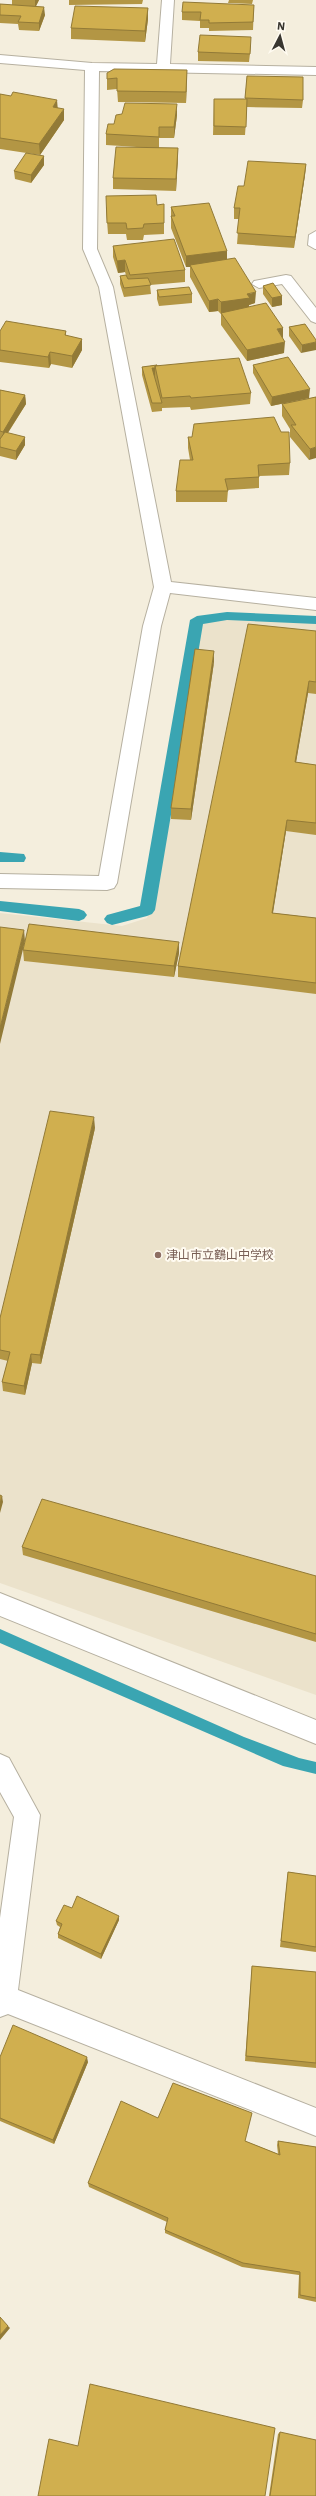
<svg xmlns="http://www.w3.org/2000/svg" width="316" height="2496" viewBox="0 0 316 2496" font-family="'IBM Plex Sans','Noto Sans JP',sans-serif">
	<rect width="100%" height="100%" fill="#f4eedd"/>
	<path fill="#ebe2cb" d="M232 619 316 623V1695L0 1583V913L122 926 147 918 151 908 200 621Z"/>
	<path fill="#3aa5b2" d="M0 1629 244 1737 299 1758 316 1762V1774L283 1766 0 1643Z"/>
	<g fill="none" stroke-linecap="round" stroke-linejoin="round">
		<path fill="#3aa5b2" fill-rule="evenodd" d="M227 612 316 616V624L227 620 203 624 155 910 152 914 147 916 112 925 107 923 104 919 107 915 140 906 190 620 197 616Z
			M0 852 24 854 26 858 24 862H0Z
			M0 901 79 909 84 911 87 915 84 919 79 921 0 911Z"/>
		<defs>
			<path id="minor" d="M162 0H174L170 64 316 67V75L99 71 97 249 113 287 171 582 316 598V610L170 593 161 626 117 883 114 888 107 890 0 888V874L99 876 143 626 154 587 99 287 83 249 85 70 0 63V55L92 63 157 64Z
				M316 231V249H315L308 245 309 235Z
				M286 275 291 276 316 308V323L311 321 282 284 259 288 252 284 254 281Z
				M0 1593 316 1720V1744L0 1616Z
				M0 1754 9 1758 40 1815 18 1990 316 2108V2136L8 2014 0 2017V1918L14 1817 0 1792Z"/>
		</defs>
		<use href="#minor" stroke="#b6b0a0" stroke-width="2"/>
		<use href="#minor" fill="#fff" fill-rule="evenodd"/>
	</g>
	<path fill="#b39644" d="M12 0H39L36 6 45 15 39 31 19 30 18 24 0 23V4L12 5Z
		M69 0H143L142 4 69 5Z
		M228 0H253L252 4 228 3 229 0Z
		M254 5 253 30 209 31V28H200V21L182 20V12Z
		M148 8V19L145 42 71 39V28Z
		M251 45 249 62 198 61V52Z
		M187 70 186 103 118 102 117 89 107 90V73Z
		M247 76 303 100 302 108 247 107 245 135H213L214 99H245Z
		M0 94 58 108 64 120 40 155 0 149Z
		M177 115 174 138H159V148H178L176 191 113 189V178L152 148 106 145V134L114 124Z
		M44 156V165L31 183 15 179 14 171Z
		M306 164 305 175 294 248 237 244 239 219H234V208L244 186Z
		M157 205 164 223V234L144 235 143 240H127L126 234H108L106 207Z
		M171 207 227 251V259L255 303 249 305V307L283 339 284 353 247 361 221 325V314L218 311 209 312 190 277V267H186L171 228Z
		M113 246 185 270V282L150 285 151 294 124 297 120 284V276L126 275 125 272 118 273 113 257Z
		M263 286 282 296V305L272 307 263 294Z
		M157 290 192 294V303L159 306 157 299Z
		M305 324 301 353 289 336V327Z
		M0 331H66V336L82 339V350L72 368 51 364 49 368 0 362Z
		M157 365 251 393 250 404 191 410 190 407 162 408V411L152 412 142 375V367Z
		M253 365 309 398 271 406 253 373Z
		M0 390 25 395 26 404 8 433 25 445 16 460 0 456Z
		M316 397 309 460 290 437V429L282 416V404Z
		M188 437 290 463 289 475 259 476V488L228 490 227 502H176V491L190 460 188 448Z
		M316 631V694L308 693 296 762 316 765V835L286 831 273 913 316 918V994L178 977V966Z
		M214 662 191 820 171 819V808Z
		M23 950 179 953 174 977 24 961Z
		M95 1128 41 1364 32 1363 25 1395 3 1391 2 1382 8 1361 0 1359V1318Z
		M22 1547 316 1576V1642L23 1555Z
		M288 1872 316 1876V1952L280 1947Z
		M72 1908 119 1920 101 1959 58 1938V1934L60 1927 57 1925 56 1921Z
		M252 1966 316 1972V2068L245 2061Z
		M0 2057 88 2062 54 2144 0 2121Z
		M158 2118 245 2141 278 2154 277 2145 278 2141 316 2147V2302L298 2298 299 2275 242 2267 165 2233V2230L167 2222 89 2187 88 2183Z
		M280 2432 316 2496H269L278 2434Z"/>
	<path fill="#927a37" d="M35 0H39L35 8Z
		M44 7 45 15 39 31V23Z
		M148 8V19L145 42V31Z
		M187 70V81L186 103V92Z
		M57 100 58 111 53 107Z
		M177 104V115L174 138V127Z
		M64 109V120L40 155 39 144Z
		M178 148V159L176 191V179Z
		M44 156V165L31 183V175Z
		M306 164 305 175 294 248 295 237Z
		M227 251V262L190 265V267H186V256Z
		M125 260V272L118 273 117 261Z
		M256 292 255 303 249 305V309L221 314V302Z
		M282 296V305L272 307V298Z
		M218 299V311L209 312V301Z
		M283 328V339L277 329Z
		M82 339V350L72 368V356Z
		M285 342 284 353 247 361V350Z
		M316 342V350L301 353 302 345Z
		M50 352 51 364 49 368 48 357Z
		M152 368H155V376H152Z
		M310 389 309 398 271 406 272 397Z
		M25 395 26 404 3 440V432Z
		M25 437V445L16 460V451Z
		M316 447V458L309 460 310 449Z
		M214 651V662L191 820V809Z
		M309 681 308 693 294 774 295 762Z
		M287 820 286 831 271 924 272 913Z
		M24 930 25 941 0 1044V1028Z
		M179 942V953L174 977V966Z
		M94 1117 95 1128 41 1364 40 1355Z
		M31 1354 32 1363 25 1395 24 1386Z
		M2 1496 3 1502 0 1513V1504Z
		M119 1916V1920L101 1959V1954Z
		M87 2057 88 2062 54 2144 53 2140Z
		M8 2326 10 2328 0 2340V2335Z"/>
	<path fill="#d0af4f" stroke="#927a37" d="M183 2 254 5 253 22 209 23V20H200L201 12H182Z
		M0 4 44 7 39 23 18 22 21 16 0 15Z
		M75 6 148 8 145 31 71 28Z
		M200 35 251 37 250 54 198 52Z
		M114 69 187 70 186 92 117 91V78L107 79V73Z
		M247 76 303 77V100L245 98Z
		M13 92 57 100 53 107 64 109 39 144 0 138V94L11 96Z
		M214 99H247L246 127 214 126Z
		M125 103 177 104 174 127H159V137L106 134 108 124H114L116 115 122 114Z
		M116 147 178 148 176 179 113 178Z
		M26 153 44 156 31 175 14 171Z
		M248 161 306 164 295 237 237 233 240 208H234L238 186H244Z
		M156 195 157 205 164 204V223L144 224 143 228 127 229 126 223H107L106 196Z
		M209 203 227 251 186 256 171 216H175L171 207Z
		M174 239 185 270 130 275 125 260 117 261 113 246Z
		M235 258 256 292 247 294 250 298 221 302 218 299 209 301 190 265Z
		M126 275 128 279 148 278 151 285 124 288 120 276Z
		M273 283 282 296 272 298 263 286Z
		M189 287 192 294 159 297 157 290Z
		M266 303 283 328 277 329 285 342 247 350 221 313Z
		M6 321 66 331 65 335 82 339 72 356 50 352 48 357 0 350V331Z
		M305 324 316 340V342L302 345 289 327Z
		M288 357 310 389 272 397 253 365Z
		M239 358 251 393 191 398 190 396 162 398 155 366Z
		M157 365 155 366V368H152L162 403H152L142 367Z
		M0 390 25 395 3 432 0 431Z
		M316 397V447L310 449 291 425H296L282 404Z
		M274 417 281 432H289L290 463 258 465 259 477 225 479 228 491H176L180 460H193L188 437H192L194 424Z
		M5 432 25 437 16 451 0 447V439Z
		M248 624 316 631V682L309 681 295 762 316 765V823L287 820 272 913 316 918V983L178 966Z
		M195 649 214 651 191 809 171 808Z
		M29 924 179 942 174 966 23 950Z
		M0 927 24 930 0 1028Z
		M50 1111 94 1117 40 1355 31 1354 24 1386 2 1382 10 1352 0 1350V1318Z
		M0 1495 2 1496 0 1504Z
		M42 1499 316 1576V1634L22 1547Z
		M288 1872 316 1876V1947L281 1941Z
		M77 1896 119 1916 101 1954 58 1934 62 1924 56 1921 64 1905 72 1908Z
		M252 1966 316 1972V2063L246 2056Z
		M13 2025 87 2057 53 2140 0 2118V2057Z
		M173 2083 252 2113 245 2141 280 2155 278 2141 316 2147V2298L300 2295V2272L243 2263 165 2230 168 2218 88 2183 121 2101 158 2118Z
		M0 2317 8 2326 0 2335Z
		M90 2384 275 2428 265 2496H38L49 2439 78 2446Z
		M280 2432 316 2440V2496H270Z"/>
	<circle fill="#8d6e63" stroke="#fffbf1" stroke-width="1.5" cx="158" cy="1255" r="4"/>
	<g text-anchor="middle" stroke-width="4" stroke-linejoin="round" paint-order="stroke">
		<g font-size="12" fill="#785e54" stroke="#fffbf1" text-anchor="start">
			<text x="166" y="1259">津山市立鶴山中学校</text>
		</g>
	</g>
	<g transform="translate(280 36) rotate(6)" stroke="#fffbf1" stroke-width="3" paint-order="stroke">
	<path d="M0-3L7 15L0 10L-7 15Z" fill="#393630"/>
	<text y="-6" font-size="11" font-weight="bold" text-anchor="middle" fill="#393630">N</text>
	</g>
</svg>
